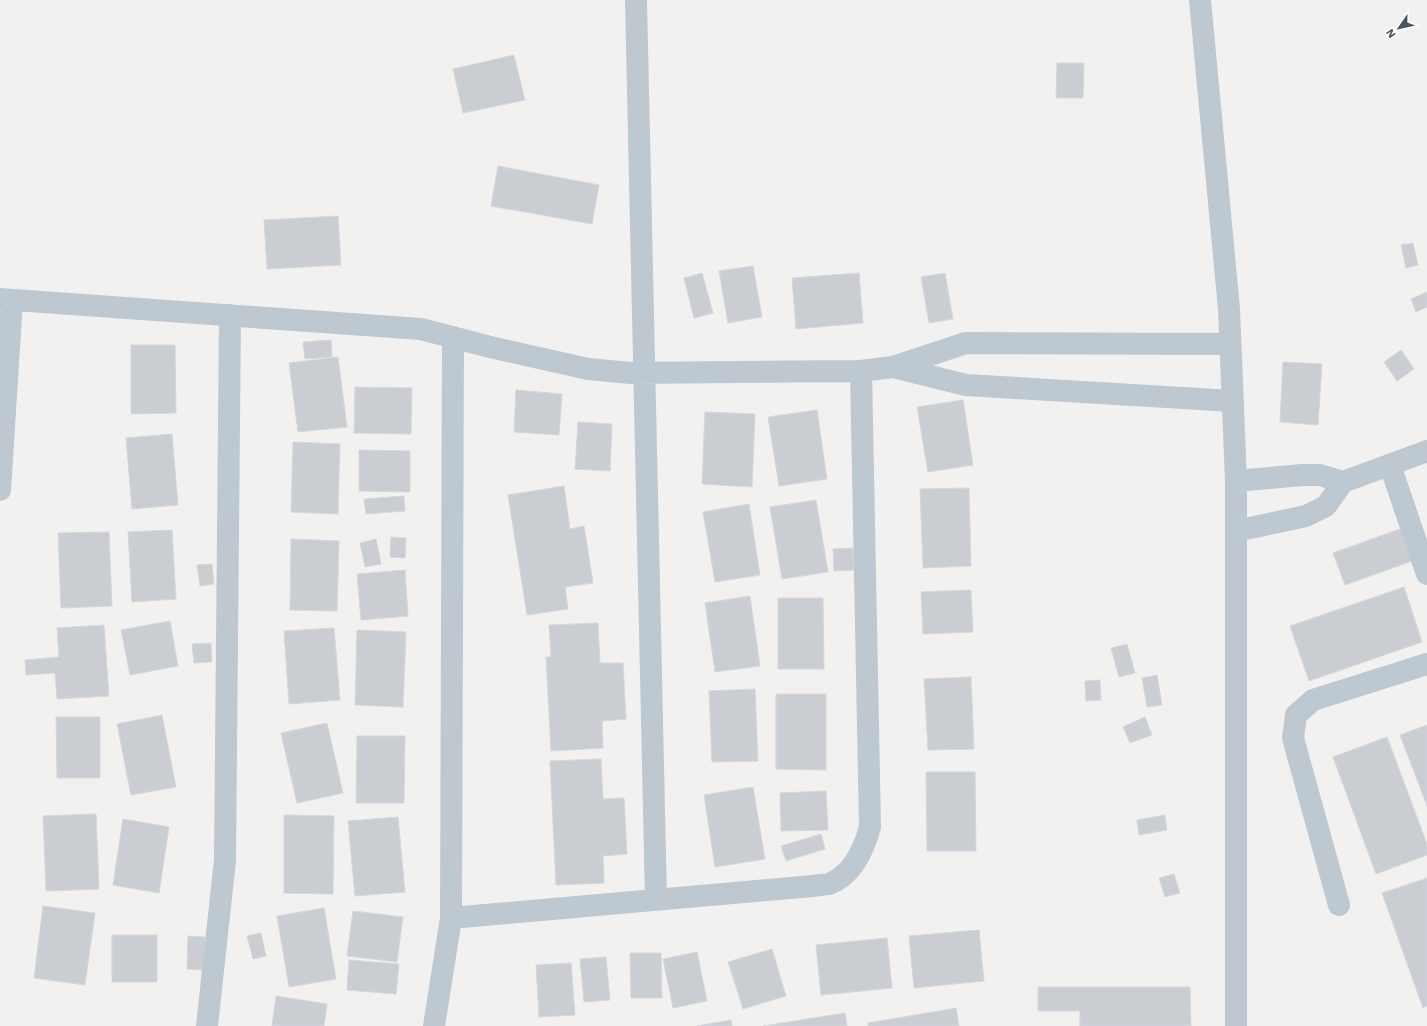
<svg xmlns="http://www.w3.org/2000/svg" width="1427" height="1026" viewBox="0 0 1427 1026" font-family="'Work Sans',sans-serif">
	<rect width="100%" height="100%" fill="#f3f0f0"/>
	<path fill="#caced3" stroke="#d4d7dc" d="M514 55 525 100 463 113 453 69Z
		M1057 63H1084L1083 98H1056Z
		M498 166 599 185 592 224 491 206Z
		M338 216 341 265 267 269 264 220Z
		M1413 243 1418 265 1406 268 1401 245Z
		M753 266 762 317 728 323 719 271Z
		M702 273 713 313 694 318 684 278Z
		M859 273 863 323 796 329 792 278Z
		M945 273 953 319 929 323 921 277Z
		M1427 292V307L1416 312 1411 299Z
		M331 340 332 357 305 359 303 342Z
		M131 345H175L176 413 131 414Z
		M1401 350 1414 369 1397 381 1384 362Z
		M338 357 347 427 298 432 289 363Z
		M1283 362 1322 364 1318 425 1280 422Z
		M355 387 412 388 411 434 354 433Z
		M516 390 562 394 559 435 514 432Z
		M963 400 973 465 928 472 917 407Z
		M817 410 827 479 779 486 768 417Z
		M705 412 755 414 752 487 702 484Z
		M578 422 612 424 610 471 575 469Z
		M172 434 178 505 132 509 126 438Z
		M293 442 340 444 338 514 291 512Z
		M359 450 410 451V492L359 491Z
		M564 486 570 529 584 526 593 583 565 587 568 609 527 615 508 495Z
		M969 488 971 566 923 568 920 489Z
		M404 496 405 511 366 514 364 499Z
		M816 500 828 572 782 579 770 507Z
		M749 504 760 575 715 582 703 512Z
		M1403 528 1415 560 1345 585 1333 553Z
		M172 530 176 599 132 602 128 532Z
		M109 532 112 606 61 608 58 533Z
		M391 537 406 538 405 558 390 557Z
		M291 539 339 541 337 611 290 610Z
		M376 539 381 564 365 567 360 543Z
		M853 548 854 570 834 571 833 549Z
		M212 564 214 584 200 586 197 565Z
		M405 570 408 616 361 620 357 574Z
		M1404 587 1422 642 1309 681 1290 626Z
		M971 590 973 632 923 634 921 592Z
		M750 596 760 666 715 672 705 603Z
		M778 598H823L824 669H778Z
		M170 621 178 666 130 675 121 630Z
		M598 623 600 663H623L626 719 602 721 603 748 551 751 546 657H551L549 625Z
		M104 625 109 696 57 699 55 673 26 675 25 660 59 657 57 628Z
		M334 628 340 700 289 704 284 631Z
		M357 630 406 632 403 707 355 705Z
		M211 643 212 662 194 663 192 644Z
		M1127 644 1135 673 1119 677 1111 648Z
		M1157 675 1162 705 1147 707 1142 678Z
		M971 677 974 749 928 750 924 679Z
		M1100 680 1101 700 1086 701 1085 681Z
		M755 689 758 761 712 762 709 691Z
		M776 694H826V770L776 769Z
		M162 715 176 787 131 795 117 724Z
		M56 717H100V778H57Z
		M1145 717 1152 735 1130 743 1123 727Z
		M327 723 343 793 297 803 281 733Z
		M1427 725V806L1400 735Z
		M357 736H405L404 803H356Z
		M1387 737 1427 844V855L1376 874 1333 757Z
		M601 759 603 799 624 798 627 854 603 856 604 883 556 885 550 761Z
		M926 772H975L976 851H927Z
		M753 787 765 859 715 867 704 795Z
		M826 791 828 830 781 831 780 793Z
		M96 814 99 889 46 891 43 816Z
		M284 815 334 816 333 894 284 893Z
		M1165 815 1167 830 1139 835 1137 820Z
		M398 817 405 892 355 896 348 821Z
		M123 819 169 827 159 893 113 885Z
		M821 834 825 849 786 861 781 846Z
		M1174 874 1180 893 1165 897 1159 878Z
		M1427 878V1006L1423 1008 1382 893Z
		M43 906 95 913 85 985 34 978Z
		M324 908 336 979 289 987 277 916Z
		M353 911 403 917 397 962 347 956Z
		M979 930 984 981 914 988 909 936Z
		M261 933 266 956 253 959 247 936Z
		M112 935H157V982H112Z
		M188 936 205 937 204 970 187 969Z
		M887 938 892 988 821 995 816 945Z
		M772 949 786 996 743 1009 728 962Z
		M697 952 707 1001 673 1008 663 959Z
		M630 953H661L662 998H631Z
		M606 957 610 1000 584 1002 580 959Z
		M349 960 399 964 396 994 347 990Z
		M571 963 575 1015 539 1017 536 965Z
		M1038 987H1190L1191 1026H1080V1011H1038Z
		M276 996 327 1004 324 1026H272Z
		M956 1008 959 1026H868V1023Z
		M845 1013 847 1026H763Z
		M731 1020 732 1026H697Z"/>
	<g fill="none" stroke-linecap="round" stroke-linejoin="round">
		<path stroke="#bdc8d1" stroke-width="22" d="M636 0 656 900
			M1200 0 1229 309 1236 481V1026
			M0 299 421 329 490 347 588 369 631 373 861 371 893 367
			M1230 344 966 343 893 367 966 385 1233 401
			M1390 465 1427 574
			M1236 481 1302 475H1320L1343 482
			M0 490 12 300
			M1236 531 1306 516 1326 506 1343 482 1427 451
			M1339 905 1293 738 1296 715 1313 700 1427 664
			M451 918 813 886C818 885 824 885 829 884 853 875 864 849 870 827L861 371
			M207 1026 225 860 230 315
			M434 1026 451 918 453 337"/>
	</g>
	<g transform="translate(1399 28) rotate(236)" stroke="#ffffff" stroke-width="3" paint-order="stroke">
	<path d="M0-3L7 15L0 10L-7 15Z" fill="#475560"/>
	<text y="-6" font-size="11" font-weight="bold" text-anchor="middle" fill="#475560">N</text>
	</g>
</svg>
